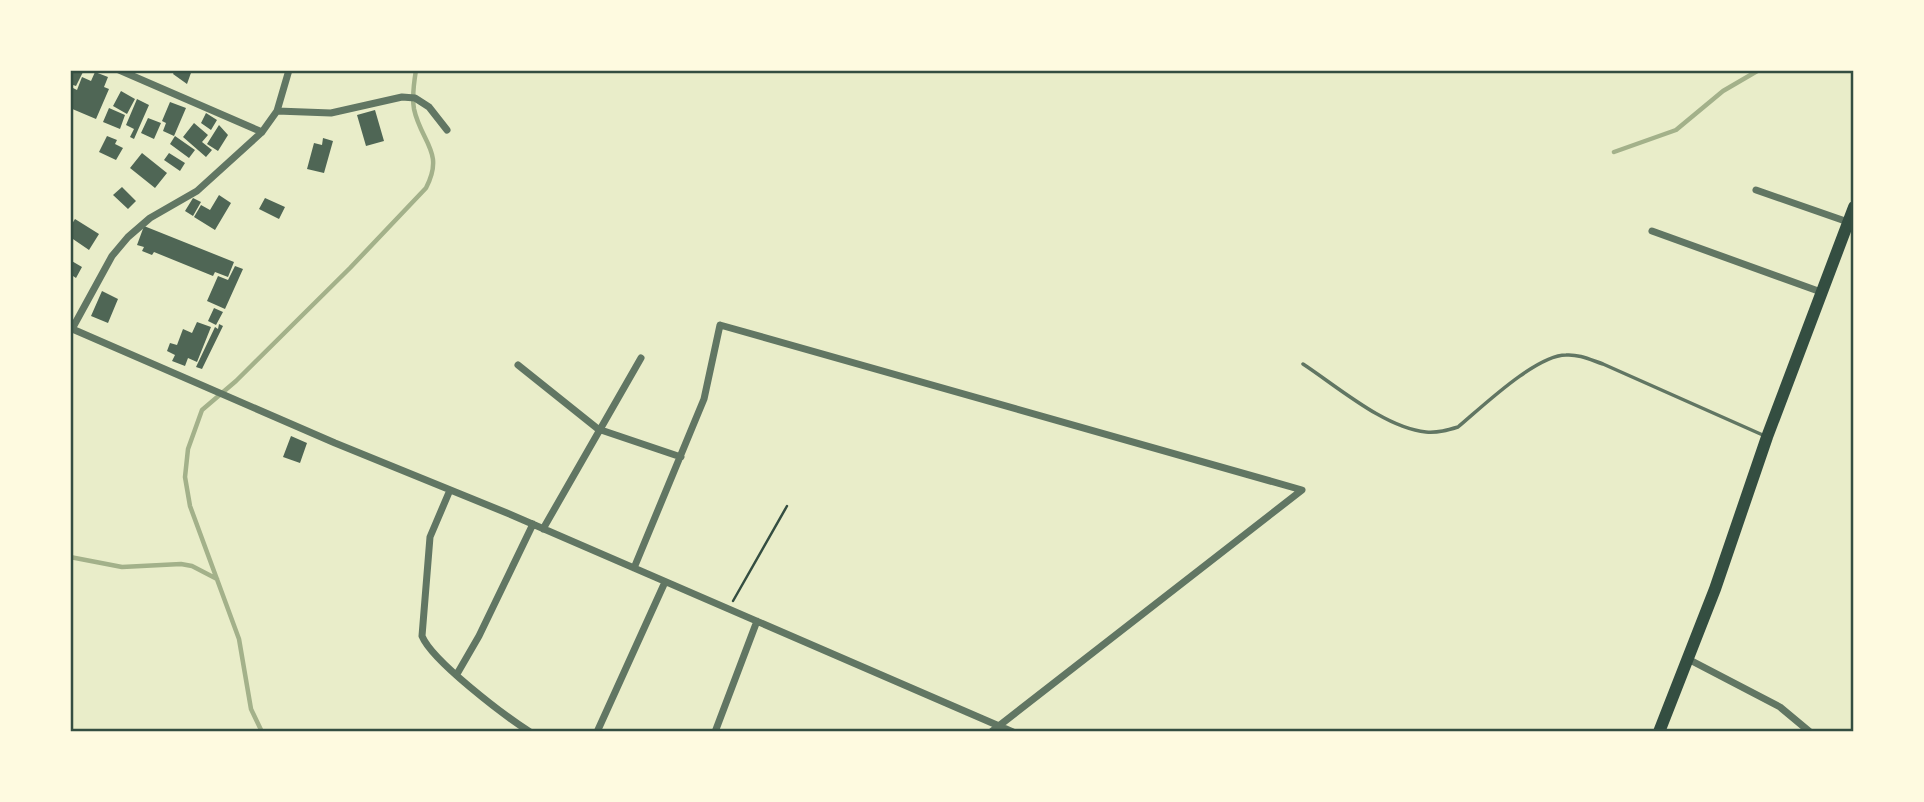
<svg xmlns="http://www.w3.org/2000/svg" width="1924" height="802" viewBox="0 0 1924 802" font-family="Montserrat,sans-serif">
	<rect width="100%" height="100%" fill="#e9edc9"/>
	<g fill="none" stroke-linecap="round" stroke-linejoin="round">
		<path stroke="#a3b18a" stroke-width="4.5" d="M1614 152 1676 130 1723 91 1759 70
			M70 557 122 567 181 564 192 566 217 579
			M262 732 251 709 239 639 190 506 185 477 188 449 202 410 236 381 350 268 426 188C445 152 421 142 414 109 412 98 414 82 416 70"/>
	</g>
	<path fill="#4f6655" d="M70 70H84L76 86 73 85 70 91Z
		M175 70H192L187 84 173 74Z
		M95 72 108 77 104 87 109 89 96 119 70 108V95L73 88 77 90 82 77 91 81Z
		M121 91 135 99 127 114 113 106Z
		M137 99 149 105 134 139 130 137 134 129 126 125Z
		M170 102 186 108 174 136 163 131 166 123 162 121Z
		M109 108 125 115 120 129 103 122Z
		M375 110 384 141 366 146 357 115Z
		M206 113 217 120 211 130 201 123Z
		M148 118 161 123 154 139 141 133Z
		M194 123 208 135 202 142 212 150 206 157 183 137Z
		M219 125 228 135 218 151 207 144Z
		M107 136 117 140 115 144 123 148 116 160 99 152Z
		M175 136 195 150 189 158 170 144Z
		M323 138 333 141 324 173 307 169 314 143 322 145Z
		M142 153 167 173 155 188 130 168Z
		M169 153 185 163 180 171 164 160Z
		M122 187 136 201 128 209 113 195Z
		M219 195 231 203 215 230 194 217 201 205 210 210Z
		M193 198 201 202 193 216 185 211Z
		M265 198 285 207 279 219 259 209Z
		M75 219 99 234 89 250 70 237V227Z
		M144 226 234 262 228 277 215 272 213 276 154 252 152 255 142 251 144 247 137 245Z
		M70 260 82 267 76 278 70 274Z
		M235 266 243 269 225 309 207 301 218 276 228 280Z
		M102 291 118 299 108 323 91 316Z
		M214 308 223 312 216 325 208 321Z
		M197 322 211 327 197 362 188 358 185 366 172 361 175 355 167 351 170 343 177 345 183 329 192 333Z
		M219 324 223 326 202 369 196 367 215 327 218 329Z
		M291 436 307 443 300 463 283 457Z"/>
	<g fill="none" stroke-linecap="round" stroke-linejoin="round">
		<path stroke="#344e41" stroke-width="2.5" d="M733 601 787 506"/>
		<path stroke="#617663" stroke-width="3.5" d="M1303 364C1338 387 1385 428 1426 432 1438 433 1448 430 1458 427 1482 407 1536 355 1566 355 1579 354 1591 360 1603 364L1765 436"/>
		<path stroke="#617663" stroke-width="7" d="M119 70 262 132
			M277 111 331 113 402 97 415 98 429 107 447 130
			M1756 190 1848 222
			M1652 231 1821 292
			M70 328 335 443 507 513 1013 732
			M72 329 112 256 128 237 150 218 197 191 262 132 277 111 289 70
			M518 365 598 429 681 457
			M450 490 430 537 422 636C432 661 505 716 530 732
			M543 529 641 358
			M634 568 704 399 720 325 1302 490 991 732
			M1688 659 1780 707 1810 732
			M457 674 479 636 533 524
			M597 732 665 582
			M715 732 757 621"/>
		<path stroke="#344e41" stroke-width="12" d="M1659 732 1715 589 1767 437 1854 207"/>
	</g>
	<rect width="1924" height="802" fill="none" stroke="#fefae0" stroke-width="144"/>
	<rect x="72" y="72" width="1780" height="658" fill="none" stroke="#344e41" stroke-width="2.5"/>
</svg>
